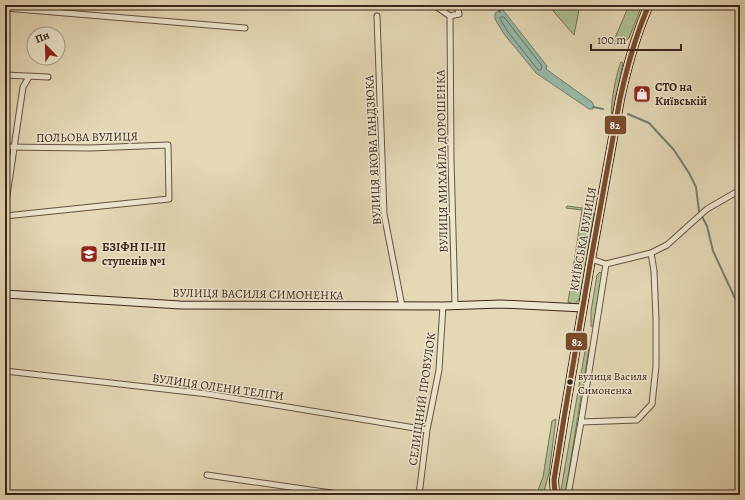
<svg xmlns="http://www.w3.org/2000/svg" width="745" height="500" viewBox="0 0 745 500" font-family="Alegreya,serif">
	<rect width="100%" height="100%" fill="#e4d8b5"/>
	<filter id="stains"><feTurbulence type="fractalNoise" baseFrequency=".005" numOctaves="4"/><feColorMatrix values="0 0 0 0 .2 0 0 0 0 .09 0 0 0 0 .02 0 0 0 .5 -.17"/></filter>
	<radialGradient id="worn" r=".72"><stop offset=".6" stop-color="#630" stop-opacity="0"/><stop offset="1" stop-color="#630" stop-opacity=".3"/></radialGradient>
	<path fill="#aec092" stroke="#757256" d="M548 5H580L574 35Z
		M629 5H642L629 38 624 43 616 45 613 43Z
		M621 62 623 63 612 116C609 109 617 70 621 62Z
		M567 206 590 209 594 214 580 298 575 304 568 302 582 210 566 208Z
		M600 272 602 274 593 327 591 326V311L597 275Z
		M587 347 589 348 565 495H562L561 490 585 351Z
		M556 419 549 473 543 495H536L543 477 552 421Z"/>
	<path fill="#96baaa" stroke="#727e71" d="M501 10H503L547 66 546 69 592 102 594 106 593 109H589L536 73 504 34 495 19V13Z"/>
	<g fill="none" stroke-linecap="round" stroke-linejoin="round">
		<path stroke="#697062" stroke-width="1" d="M501 17H504L542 66 541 70H538L535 66 508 32 500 19Z"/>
		<path stroke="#727e71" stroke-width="2" d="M495 5 500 12
			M593 107 603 109
			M628 114 649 123 674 150 689 173 696 187 699 211 707 226 713 251 740 309"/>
		<defs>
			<path id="street" d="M434 5 450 16 459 14 457 5
				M5 8 245 28
				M377 16 384 214 402 306
				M450 16 451 160 455 305
				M5 75 48 77
				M5 147 90 148 168 145 169 199 5 216
				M5 209 23 87 29 77
				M591 259 606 264
				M606 264 651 253 667 245 707 209 740 190
				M5 371 208 394 427 430
				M581 422 637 420 652 404 656 366V319L654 271 651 253
				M207 475 345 495
				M419 495 427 430 439 370 443 306
				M568 495 581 422 606 264"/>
			<path id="secondary" d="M5 294 180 305 443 306 501 304 583 308"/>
			<path id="primary" d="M555 495 554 480 564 418 591 259 620 99C627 67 635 36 649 5"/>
		</defs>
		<use href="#street" stroke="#665242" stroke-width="7"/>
		<use href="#secondary" stroke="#3c251b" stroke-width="9"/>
		<use href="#primary" stroke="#3c251b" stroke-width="10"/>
		<use href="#street" stroke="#ede6cf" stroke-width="5"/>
		<use href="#secondary" stroke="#ede6cf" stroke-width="7"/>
		<use href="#primary" stroke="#e4d8b5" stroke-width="8"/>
		<defs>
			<path id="bus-1" d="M555 495 554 480 564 418 591 259 620 99C627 67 635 36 649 5"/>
		</defs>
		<use href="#bus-1" stroke="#ede6cf" stroke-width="8"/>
		<use href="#bus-1" stroke="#7a4b2a" stroke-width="5"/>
	</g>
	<defs>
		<symbol id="shop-square" viewBox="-11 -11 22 22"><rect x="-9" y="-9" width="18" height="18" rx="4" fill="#8f2418" stroke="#ede6cf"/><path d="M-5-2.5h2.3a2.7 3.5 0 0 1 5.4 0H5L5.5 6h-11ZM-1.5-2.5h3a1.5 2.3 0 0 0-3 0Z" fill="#fff"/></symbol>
		<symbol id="school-square" viewBox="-11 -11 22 22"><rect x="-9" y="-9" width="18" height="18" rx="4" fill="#8f2418" stroke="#ede6cf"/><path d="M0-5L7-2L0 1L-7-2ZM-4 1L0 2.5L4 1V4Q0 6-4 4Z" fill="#fff"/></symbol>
	</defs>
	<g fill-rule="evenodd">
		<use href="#shop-square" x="632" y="84" width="20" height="20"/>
		<use href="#school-square" x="79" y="244" width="20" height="20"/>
	</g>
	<circle fill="#3c251b" stroke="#ede6cf" stroke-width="1.5" cx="570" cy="382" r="3.5"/>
	<g text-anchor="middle" stroke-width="3" stroke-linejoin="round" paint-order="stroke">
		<g font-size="11" fill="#3c251b" stroke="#ede6cf" text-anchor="start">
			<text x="578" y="380">вулиця Василя<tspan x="578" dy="14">Симоненка</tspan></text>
		</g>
		<g font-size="12" font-weight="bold" fill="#3c251b" stroke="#ede6cf" text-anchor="start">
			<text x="655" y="91">СТО на<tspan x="655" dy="14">Київській</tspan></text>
			<text x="102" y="251">БЗІФН ІІ-ІІІ<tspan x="102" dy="14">ступенів №1</tspan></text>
		</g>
		<g font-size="12" fill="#3c251b" stroke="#ede6cf">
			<text transform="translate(87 137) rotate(-1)" y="4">ПОЛЬОВА ВУЛИЦЯ</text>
			<text transform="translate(373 150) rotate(-93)" y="4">ВУЛИЦЯ ЯКОВА ГАНДЗЮКА</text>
			<text transform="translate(442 161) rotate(-91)" y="4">ВУЛИЦЯ МИХАЙЛА ДОРОШЕНКА</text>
			<text transform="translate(583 239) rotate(-80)" y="4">КИЇВСЬКА ВУЛИЦЯ</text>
			<text transform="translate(258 294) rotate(1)" y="4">ВУЛИЦЯ ВАСИЛЯ СИМОНЕНКА</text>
			<text transform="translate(218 387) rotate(8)" y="4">ВУЛИЦЯ ОЛЕНИ ТЕЛІГИ</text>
			<text transform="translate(422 399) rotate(-82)" y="4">СЕЛИЩНИЙ ПРОВУЛОК</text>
		</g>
	</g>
	<g stroke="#ede6cf" stroke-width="1.5">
		<rect x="604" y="115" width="23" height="20" rx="4" fill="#7a4b2a"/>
		<rect x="565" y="332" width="23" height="19" rx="4" fill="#7a4b2a"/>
	</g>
	<g font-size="11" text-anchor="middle" font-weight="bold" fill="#fff">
		<text x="615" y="129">82</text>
		<text x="577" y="346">82</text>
	</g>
	<rect width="745" height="500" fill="none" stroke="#e4d8b5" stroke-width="20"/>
	<rect x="6" y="6" width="733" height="488" fill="none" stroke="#3c251b" stroke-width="2"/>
	<rect x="10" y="10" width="725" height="480" fill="none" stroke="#3c251b"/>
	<g transform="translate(46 46) rotate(337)"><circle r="19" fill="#ede6cf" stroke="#a69987"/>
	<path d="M0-3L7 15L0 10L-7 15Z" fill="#8f2418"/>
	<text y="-6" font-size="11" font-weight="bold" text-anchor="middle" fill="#3c251b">Пн</text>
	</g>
	<path d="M591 44v6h90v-6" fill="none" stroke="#3c251b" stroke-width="2"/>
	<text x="597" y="44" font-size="12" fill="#3c251b" stroke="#ede6cf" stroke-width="3" paint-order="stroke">100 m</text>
	<rect width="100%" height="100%" filter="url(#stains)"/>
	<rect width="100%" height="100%" fill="url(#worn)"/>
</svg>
